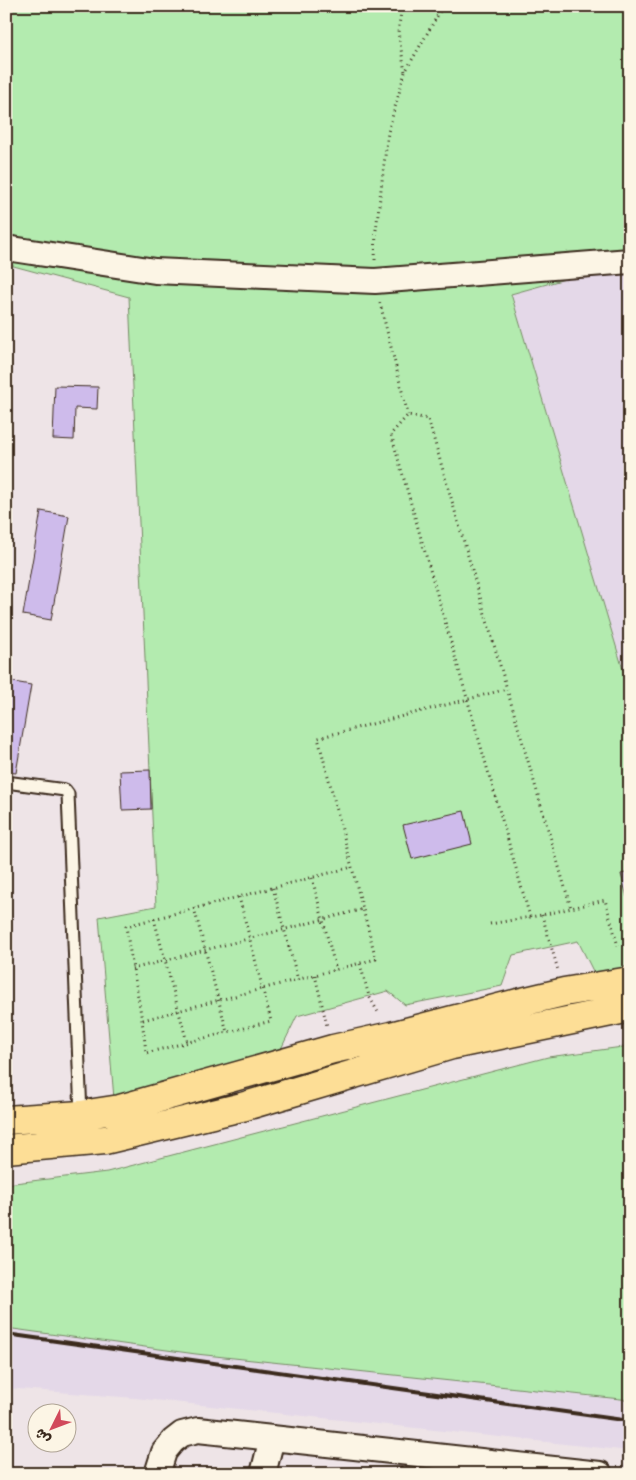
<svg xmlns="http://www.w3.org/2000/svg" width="636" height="1480" viewBox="0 0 636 1480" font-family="'Balsamiq Sans','Playpen Sans Arabic',sans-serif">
	<rect width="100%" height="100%" fill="#eee4e7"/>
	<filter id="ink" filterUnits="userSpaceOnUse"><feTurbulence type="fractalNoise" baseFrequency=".02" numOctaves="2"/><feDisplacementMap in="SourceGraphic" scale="10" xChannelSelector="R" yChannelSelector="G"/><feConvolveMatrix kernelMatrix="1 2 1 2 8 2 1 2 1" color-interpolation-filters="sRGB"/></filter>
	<g filter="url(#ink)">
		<path fill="#e4d8e8" d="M630 261V693L511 294Z
			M6 1328 196 1354 630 1400V1451L135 1398 6 1388Z"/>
		<path fill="#b3ebaf" stroke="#778a66" d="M6 6H630V261L511 294 630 693V968L594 973 578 941 513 955 502 986 405 1005 388 991 297 1016 280 1051 114 1099 99 917 156 906 129 297 6 264Z
			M630 1046V1400L196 1354 6 1328V1184L107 1172 548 1057Z"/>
		<path fill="#cebbeb" stroke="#3b2a1e" d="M55 386 98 387 97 409 75 408 74 440 53 439Z
			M41 511 69 516 51 620 23 615Z
			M8 681 31 685 16 773 6 772V693Z
			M150 770 151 809 122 810 120 771Z
			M464 811 472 844 412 859 403 825Z
			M630 872V896L627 897 621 874Z"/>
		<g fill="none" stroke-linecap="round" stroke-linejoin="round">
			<defs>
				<path id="service" d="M6 782 65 790 68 794 81 1115"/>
				<path id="minor" d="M6 248 155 271 375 281 630 261
					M272 1438 600 1474
					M157 1474 164 1452 173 1441 182 1434 198 1430 272 1438 263 1474"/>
				<path id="trunk" d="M6 1120 81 1115 120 1109 333 1049 391 1036 522 1002 564 992 630 981
					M6 1149 105 1140 242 1107 452 1045 630 1008"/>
			</defs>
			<use href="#service" stroke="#3b2a1e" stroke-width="15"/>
			<use href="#minor" stroke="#3b2a1e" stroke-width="28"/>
			<use href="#trunk" stroke="#3b2a1e" stroke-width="31"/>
			<path stroke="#3b2a1e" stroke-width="3" stroke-dasharray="1 4" stroke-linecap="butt" d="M402 6 398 32 405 72
				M375 260 376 230 388 132 405 72 443 6
				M380 303 408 415
				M312 878 336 970
				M273 888 298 980
				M239 897 271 1021 146 1053C142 1010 132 969 126 926 201 907 276 887 352 867
				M194 908 227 1032
				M542 915 558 970
				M530 917 391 434 408 415 428 419 571 908
				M154 919 187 1042
				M490 924 542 915 605 900 618 946
				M360 964 369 996 379 1014
				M132 969 363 909
				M315 975 327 1026
				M143 1020 376 959 318 738 507 689"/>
			<use href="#service" stroke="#fcf5e5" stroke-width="11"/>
			<use href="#minor" stroke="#fcf5e5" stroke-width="24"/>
			<use href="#trunk" stroke="#fdde96" stroke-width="28"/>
			<path stroke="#3b2a1e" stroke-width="4" d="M6 1334 630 1421"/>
		</g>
	</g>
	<rect width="636" height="1480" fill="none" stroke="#fcf5e5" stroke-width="25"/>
	<rect x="12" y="12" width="611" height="1455" fill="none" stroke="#3b2a1e" stroke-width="2" filter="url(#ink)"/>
	<g transform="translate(52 1428) rotate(228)"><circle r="24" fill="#fcf5e5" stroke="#afa495"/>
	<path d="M0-4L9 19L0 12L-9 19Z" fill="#d1495b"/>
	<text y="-8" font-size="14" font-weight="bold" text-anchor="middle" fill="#3b2a1e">ش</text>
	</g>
</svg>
